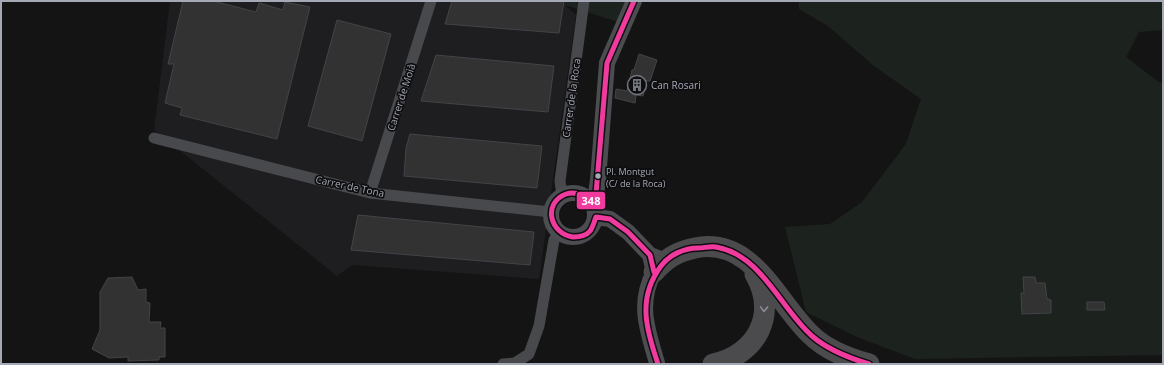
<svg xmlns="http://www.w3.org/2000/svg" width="1164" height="365" viewBox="0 0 1164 365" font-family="'Open Sans',sans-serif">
	<rect width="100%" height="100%" fill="#141414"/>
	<path fill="#1e1e20" d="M170 1H565V5L576 15 539 279 352 265 337 276 154 130Z"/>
	<path fill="#1c231e" d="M565 1H627L624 24 565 5Z
		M799 1H1163V30L1139 32 1126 57 1156 80 1163 84V355L915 359 859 338 806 312 785 227 830 224 862 202 906 144 921 99 874 66 828 26 799 9Z"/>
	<path fill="#323233" stroke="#434448" d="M183 1H213L256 12 259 3 283 10 285 2 310 7 277 139 180 115 182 108 165 103 174 64H168Z
		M452 1H564L559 33 445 24Z
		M337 20 391 34 362 141 308 126Z
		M639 54 657 60 650 81H646L643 96 636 95 635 103 615 98 616 89 627 91 632 70H634Z
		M436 55 554 66 548 112 421 101Z
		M410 134 542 146 537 188 404 176 406 148Z
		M358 215 534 232 530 265 351 250Z
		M132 277 138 290 146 289V302L150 303 149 322H161L160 328H165V357H159V360L128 361V357L109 358 92 349 100 330V292L108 278Z
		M1023 277H1035L1036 283H1045L1047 299 1051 300V313L1022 314 1021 293H1024Z
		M1087 302H1104L1105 310H1087Z"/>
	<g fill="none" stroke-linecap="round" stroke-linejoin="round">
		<path stroke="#48494d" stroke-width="11" d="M154 138 370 193 551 212
			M370 193 431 1
			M562 195 560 181 584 1
			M503 364 515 363 529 354 539 326 554 240 559 233"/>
		<path stroke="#4c4d51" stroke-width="16" d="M551 215a22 22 0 1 1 44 0a22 22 0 1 1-44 0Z
			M591 201 596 194 598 180 607 63 634 1
			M596 217 610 219 628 232 650 255 660 259
			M650 255 654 272C637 305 648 331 657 363"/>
		<path stroke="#4b4b4e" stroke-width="21" d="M654 272C667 258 676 252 695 248 752 236 776 301 810 334 826 350 847 358 869 364
			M713 364C757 355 778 314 755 274"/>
		<defs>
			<path id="bus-1" d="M634 1 607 63 596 194 591 201C584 195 575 191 566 194 542 203 550 234 573 237 579 237 586 236 590 231 593 227 594 222 596 217L610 219 628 232 650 255 654 272
				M658 364C646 329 637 298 661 266 669 255 684 248 698 248 704 248 710 246 716 247 762 255 780 308 812 336 828 350 849 358 869 364"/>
		</defs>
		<use href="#bus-1" stroke="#0e0e10" stroke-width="8"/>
		<use href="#bus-1" stroke="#f13a9d" stroke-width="5"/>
	</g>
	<defs><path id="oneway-chevron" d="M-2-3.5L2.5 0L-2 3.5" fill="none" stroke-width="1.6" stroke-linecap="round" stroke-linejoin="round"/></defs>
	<use stroke="#8a8d96" href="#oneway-chevron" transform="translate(764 309) rotate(92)"/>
	<defs>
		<symbol id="building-ring" viewBox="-11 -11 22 22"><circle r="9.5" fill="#0e0e10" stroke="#72757d" stroke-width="1.5"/><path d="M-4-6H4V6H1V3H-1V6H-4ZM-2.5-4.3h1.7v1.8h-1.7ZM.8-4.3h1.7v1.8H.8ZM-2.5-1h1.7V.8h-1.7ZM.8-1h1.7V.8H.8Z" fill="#72757d"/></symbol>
	</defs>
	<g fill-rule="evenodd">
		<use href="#building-ring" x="626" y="74" width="22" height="22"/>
	</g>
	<circle fill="#a5a9b5" stroke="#0e0e10" stroke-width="1.5" cx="598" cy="176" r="3.5"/>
	<g text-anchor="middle" stroke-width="3.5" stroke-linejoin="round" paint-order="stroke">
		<g font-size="9" fill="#a5a9b5" stroke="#0e0e10" text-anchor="start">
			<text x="606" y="175">Pl. Montgut<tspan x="606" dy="12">(C/ de la Roca)</tspan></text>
		</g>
		<g font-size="10" fill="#a5a9b5" stroke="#0e0e10" text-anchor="start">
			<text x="651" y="89">Can Rosari</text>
		</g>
		<g font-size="10" fill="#a5a9b5" stroke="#0e0e10">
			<text transform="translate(401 97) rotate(-72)" y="4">Carrer de Moià</text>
			<text transform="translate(571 98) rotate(-82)" y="4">Carrer de la Roca</text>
			<text transform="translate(350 186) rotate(12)" y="4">Carrer de Tona</text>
		</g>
	</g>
	<rect stroke="#0e0e10" stroke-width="1.5" x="576" y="191" width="30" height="19" rx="4" fill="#f13a9d"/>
	<g font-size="11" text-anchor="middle" font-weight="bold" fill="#fff">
		<text x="591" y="205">348</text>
	</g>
	<rect width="1164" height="365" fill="none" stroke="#a5a9b5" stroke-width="4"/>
</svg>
